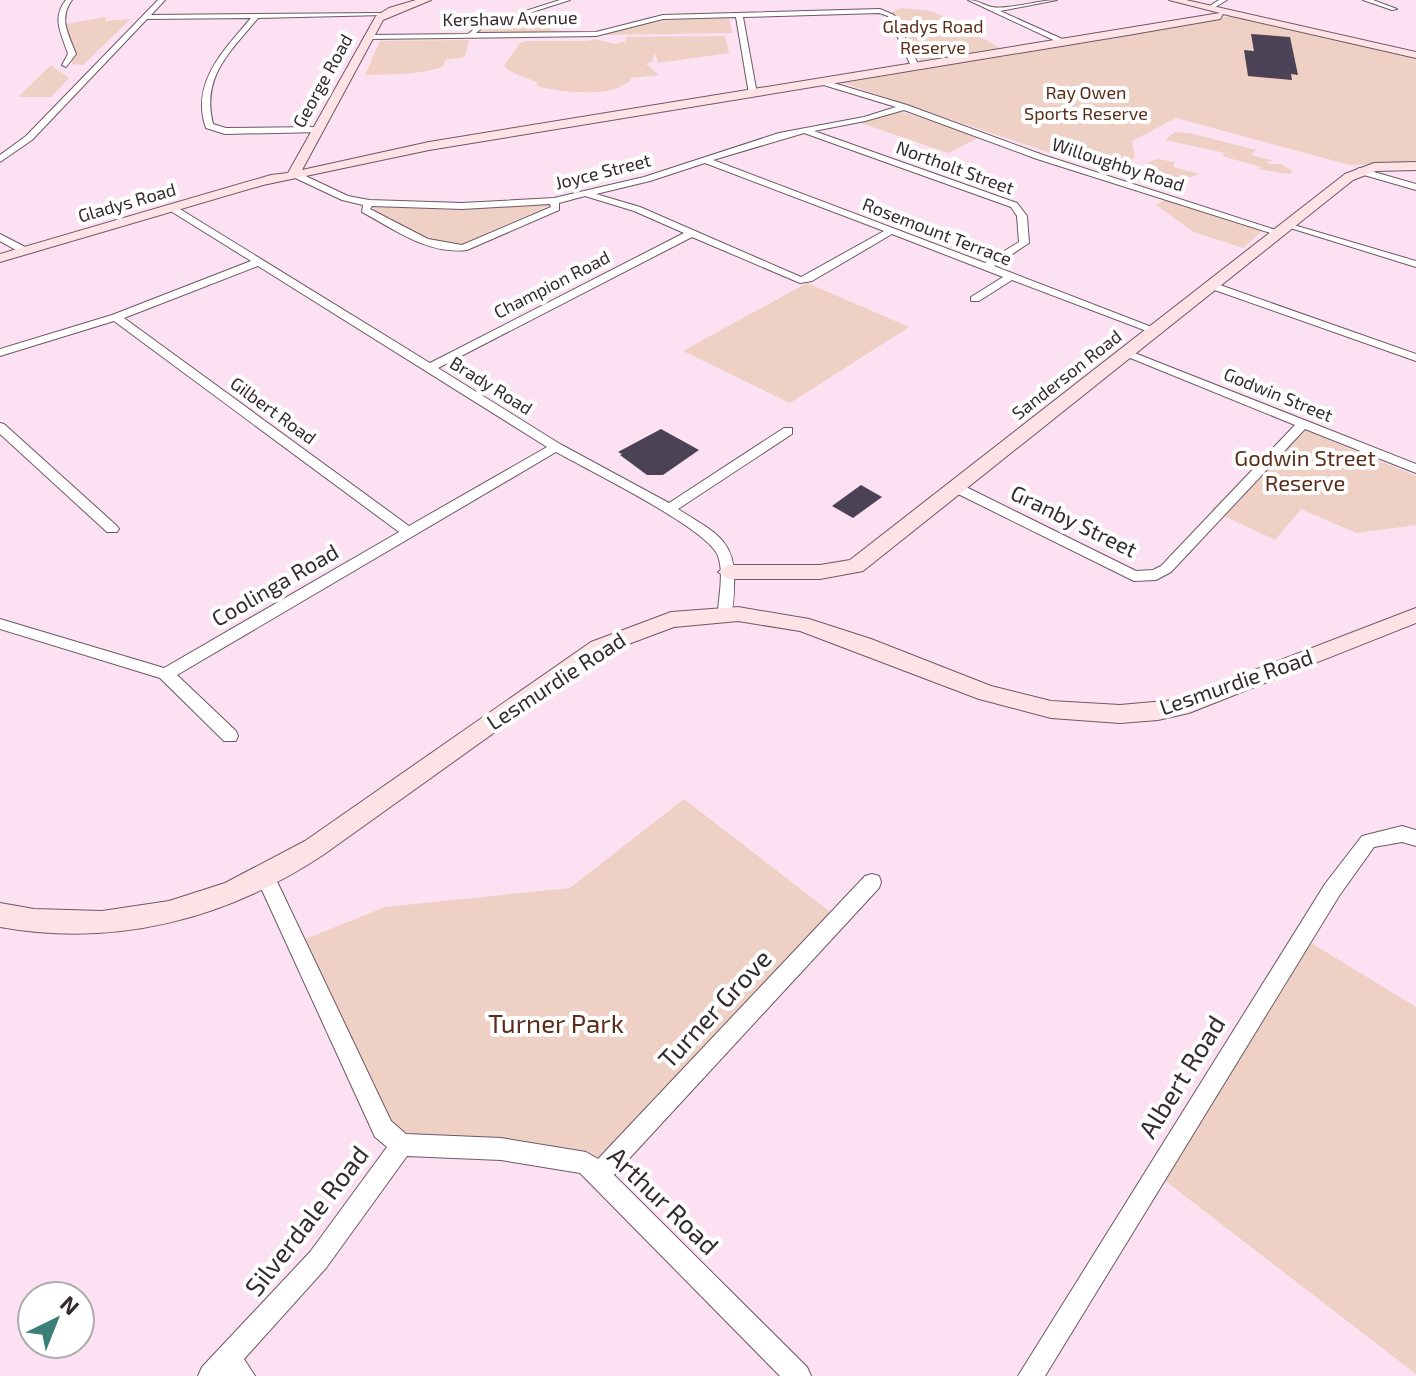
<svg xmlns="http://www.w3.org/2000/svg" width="1416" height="1376" viewBox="0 0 1416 1376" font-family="'Exo 2',sans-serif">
	<rect width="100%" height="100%" fill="#fbe1f1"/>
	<path fill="#eed0c4" d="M901 8 932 11 1002 49 920 61 898 18 892 12Z
		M1231 16 1416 58V163L1350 165 1176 118 1132 141 1135 157 1113 174 843 83Z
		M106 17 105 21 131 19 83 65 72 64 67 24Z
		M514 17 563 33 475 32Z
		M729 17 732 33 603 35 657 18Z
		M725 36 729 53 658 63 655 53 652 62 646 64 659 75 631 78 629 82C625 83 623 85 620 87 603 96 552 92 535 85L538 83C526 76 515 76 504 66L520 43 527 41H589L594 39 616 44 625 41 626 46V37Z
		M469 40 465 57 445 60 443 67C418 75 392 74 365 75L380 41Z
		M51 65 69 78 51 97H18Z
		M896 110 980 137 948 153 861 123Z
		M1175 132 1189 133 1256 150 1251 155 1275 161H1267L1269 164H1281L1292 171 1290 174 1258 169 1261 167 1222 156 1225 153 1165 140Z
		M1157 159 1175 162 1173 167 1199 174C1179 182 1160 180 1144 164Z
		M1165 199 1258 229 1261 232 1243 248 1194 232 1156 205Z
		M541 204 550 205 461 245H440L371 210 383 206 451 210Z
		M807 283 909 327 790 403 683 351Z
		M1295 426 1416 476V525L1356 533 1301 509 1275 540 1211 510Z
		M684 799 838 918 598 1175 402 1145 298 942 385 907 570 888Z
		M1303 938 1416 1007V1374L1155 1173Z"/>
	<path fill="#4c4255" d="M1251 34 1290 37 1298 75 1291 74 1292 80 1248 76 1244 50 1254 51Z
		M661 429 699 450 663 475H647L620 455 622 454 618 452Z
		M861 485 882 497 853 518 832 506Z"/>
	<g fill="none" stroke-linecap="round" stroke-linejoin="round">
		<defs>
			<path id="street" d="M66 0H72C58 19 69 35 76 54L66 67 62 65 68 54C62 35 51 18 66 0Z
				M158 0H165L151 15 381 13 384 15 258 18C230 52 201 77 213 124L226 128 317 127 320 128V132L225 134 206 128C190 83 224 50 251 18L147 19 32 140 0 162V155L26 136Z
				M560 0H570L482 28 476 33 596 32 663 15 880 9 894 15 919 66 912 68 888 16 879 13 743 17 757 94 753 96 749 94 736 17 663 19 596 36 368 39 364 37 368 35 468 34 478 26Z
				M968 0C978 0 983 5 992 7 1006 10 1040 0 1057 0L1000 11 1069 42 1062 44Z
				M1219 0H1227L1212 9H1208V7Z
				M1363 0H1373L1397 9 1392 10Z
				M820 79 907 105 1043 155 1285 233 1277 235 1037 159 904 110 865 121 814 131 1017 203 1027 216 1029 243 994 266 1162 331 1152 333 1012 280 979 301H971V297L1003 277 892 234 812 281 800 283 692 237 438 368 560 444 669 503 784 428H792V434L678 509C712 531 737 539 734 584 734 595 734 606 730 616H720L718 612C719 594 724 573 718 556 709 529 586 469 556 452L177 675 236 731 238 736 236 741H224L160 678 0 629V619L164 668 399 532 114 321 0 356V349L112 315 251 261 169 210V206H175L430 363 684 233 634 211 585 196 559 203V210L467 250C428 255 394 229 362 212L363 205 342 200 291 176V172H297L348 196 369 200 462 203 554 198 644 177 779 133 864 117 896 107 817 83ZM804 133 1011 207 1017 216 1019 242 985 263 713 160ZM705 163 884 231 801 277 640 207 596 194 650 181ZM550 204 551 207 462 245 428 239 370 209 372 206 462 209ZM258 266 547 447 409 526 124 318Z
				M1360 168 1416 184V190L1357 173V169Z
				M1287 223 1416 261V267L1287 227Z
				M0 234 29 249 30 251 21 253 0 241Z
				M1209 284H1217L1416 354V361L1209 288Z
				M1127 350 1416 464V473L1305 429 1171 572 1156 580 1134 581 952 491V485H962L1136 571 1153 570 1161 566 1295 425 1123 355 1121 353Z
				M0 423 4 424 117 526 119 529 117 532H107L0 434Z
				M1402 826 1416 830V846L1402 842 1374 847 1339 896 1045 1376H1018L1325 884 1362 836Z
				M265 869 272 871 391 1121 406 1134 501 1138 586 1152 598 1159 865 876 872 874 879 876 881 882 879 888 614 1175 807 1367 811 1376H780L580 1173 501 1160 407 1156 326 1268 244 1359 255 1376H198L202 1367 310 1252 387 1147 375 1137 256 877 258 871Z"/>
			<path id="secondary" d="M416 0H431L383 20 302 170 429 142 1220 13 1169 0H1186L1416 52V58L1223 14 1220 19 1128 35 429 150 263 185 0 262V254L271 175 288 173 376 16 389 8Z
				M1416 162V170L1376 171 1353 180 863 571 820 579H728L718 572 728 565H820L850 560 1345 174 1374 163Z
				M738 607 809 619 871 639 991 686 1051 701 1120 705 1176 700 1416 608V623L1189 713 1158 720 1120 723 1051 718 979 699 800 631 738 621 674 627 607 652 323 855C226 919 115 948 0 927V903L34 909 102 911 169 901 225 883 305 841 591 642 671 612Z"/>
		</defs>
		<use href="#street" stroke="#6d5865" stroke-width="2"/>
		<use href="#secondary" stroke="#6d5865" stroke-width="2"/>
		<use href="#street" fill="#fff" fill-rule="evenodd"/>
		<use href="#secondary" fill="#fee3e6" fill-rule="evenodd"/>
	</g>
	<g text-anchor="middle" stroke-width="8" stroke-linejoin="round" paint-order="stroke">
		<g font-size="18" fill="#342b31" stroke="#fff">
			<text transform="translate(510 19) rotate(-1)" y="6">Kershaw Avenue</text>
			<text transform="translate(323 81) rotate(-61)" y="6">George Road</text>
			<text transform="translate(1118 165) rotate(18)" y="6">Willoughby Road</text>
			<text transform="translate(955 168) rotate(20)" y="6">Northolt Street</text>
			<text transform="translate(603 172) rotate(-14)" y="6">Joyce Street</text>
			<text transform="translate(127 203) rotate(-16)" y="6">Gladys Road</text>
			<text transform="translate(937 232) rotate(21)" y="6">Rosemount Terrace</text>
			<text transform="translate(552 285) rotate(-27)" y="6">Champion Road</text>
			<text transform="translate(1067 375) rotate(-38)" y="6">Sanderson Road</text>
			<text transform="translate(491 386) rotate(32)" y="6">Brady Road</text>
			<text transform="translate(1278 395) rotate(22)" y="6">Godwin Street</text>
			<text transform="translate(273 411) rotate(36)" y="6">Gilbert Road</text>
		</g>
		<g font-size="18" fill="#5b2d19" stroke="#fff">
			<text x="933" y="33">Gladys Road<tspan x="933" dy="21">Reserve</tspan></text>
			<text x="1086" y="99">Ray Owen<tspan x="1086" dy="21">Sports Reserve</tspan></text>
		</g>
		<g font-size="22" fill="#5b2d19" stroke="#fff">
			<text x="1305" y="466">Godwin Street<tspan x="1305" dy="25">Reserve</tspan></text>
		</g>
		<g font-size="22" fill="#342b31" stroke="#fff">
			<text transform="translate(1074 521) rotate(26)" y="8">Granby Street</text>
			<text transform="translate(275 585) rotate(-30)" y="8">Coolinga Road</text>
			<text transform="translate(556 681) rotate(-33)" y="8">Lesmurdie Road</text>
			<text transform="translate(1236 682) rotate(-19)" y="8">Lesmurdie Road</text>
		</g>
		<g font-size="26" fill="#342b31" stroke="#fff">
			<text transform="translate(715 1009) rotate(-47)" y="9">Turner Grove</text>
			<text transform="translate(1182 1077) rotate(-58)" y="9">Albert Road</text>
			<text transform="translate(663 1201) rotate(44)" y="9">Arthur Road</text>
			<text transform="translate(307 1221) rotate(-52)" y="9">Silverdale Road</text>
		</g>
		<g font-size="26" fill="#5b2d19" stroke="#fff">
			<text x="556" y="1033">Turner Park</text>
		</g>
	</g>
	<g transform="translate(56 1320) rotate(43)"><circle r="38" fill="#ffffff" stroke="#aeaaad" stroke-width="2"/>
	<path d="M0-6L14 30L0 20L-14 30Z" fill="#3a8076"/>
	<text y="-12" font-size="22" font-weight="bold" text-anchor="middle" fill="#342b31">N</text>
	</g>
</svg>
